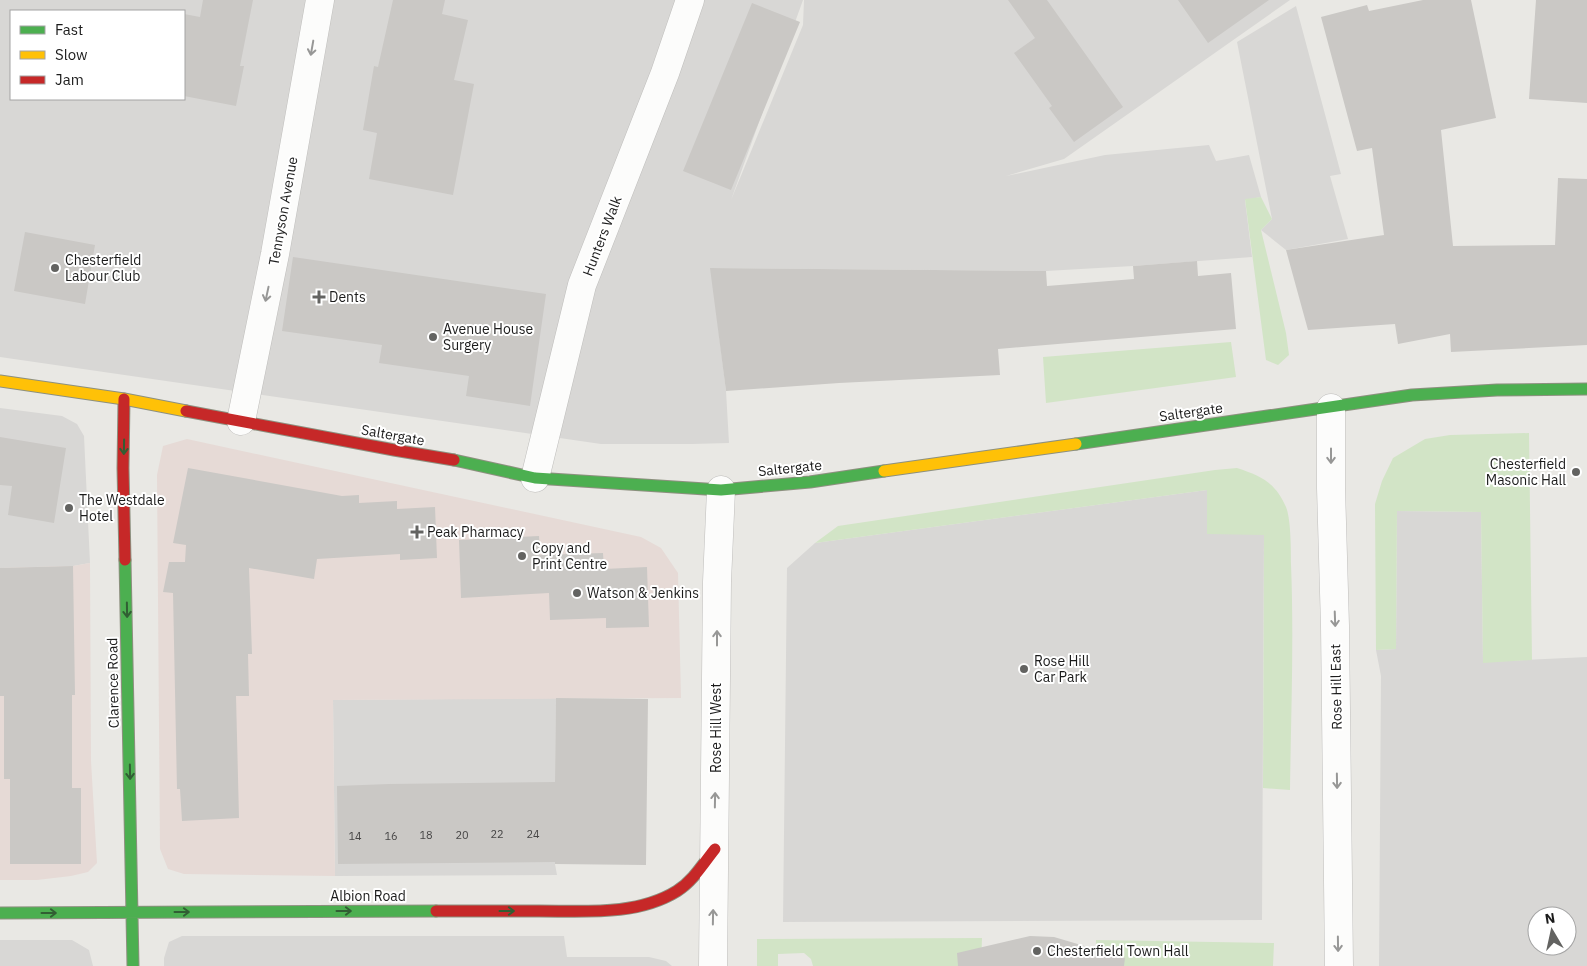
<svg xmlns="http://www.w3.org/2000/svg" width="1587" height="966" viewBox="0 0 1587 966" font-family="'IBM Plex Sans',sans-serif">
	<rect width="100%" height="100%" fill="#e9e8e4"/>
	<path fill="#d8d7d5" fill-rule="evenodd" d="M0 0H803L731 200 803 25 804 0H1290L1064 159 1006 176 1105 155 1209 145 1216 161 1249 155 1261 197 1245 200 1252 257 1133 266 1046 271 711 268 726 391 729 443 692 444H601L0 357ZM11 11H184V99H11Z
		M1296 6 1341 174 1330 176 1348 239 1286 250 1261 230 1272 219 1237 42Z
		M0 408 62 416 77 424 84 436 90 563 73 566 0 568Z
		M1207 490 1264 535 1262 920 783 922 787 568 815 543Z
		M1397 511 1481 512 1483 662 1587 657V966H1379L1381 676 1376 650 1396 649ZM1537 916H1567V946H1537Z
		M556 698 555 864 557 875 335 876 333 700Z
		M182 936H564L567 957H649L666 961 672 966H164V958L169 942Z
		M0 940H72L89 950 93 966H0Z"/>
	<path fill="#e6dad6" d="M187 439 641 537 661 548 678 573 681 698 333 700 335 876 184 874 168 869 160 849 157 475 163 446Z
		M90 563 91 761 97 863 88 872 71 876 37 880H0V568L73 566Z"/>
	<path fill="#d2e4c6" d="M1261 197 1272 219 1261 230 1286 333 1289 355 1278 365 1266 360 1245 199Z
		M1231 342 1236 377 1046 403 1043 357Z
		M1529 433 1532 660 1483 663 1481 512 1397 511 1396 649 1376 650 1375 504 1382 481 1393 458 1425 439 1450 435Z
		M1237 468C1261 476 1275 482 1286 507 1291 519 1291 550 1291 564 1294 639 1291 714 1290 790L1263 788 1264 535 1207 534V490L815 543 838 526 1215 470Z
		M982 938 981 966H813L811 959 804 953 778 954V966H757V939Z
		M1096 940 1274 943 1273 966H1095Z"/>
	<path fill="#cac8c5" d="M203 0H253L240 66H244L236 106 184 96V14L200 17Z
		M393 0H445L442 14 468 20 454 80 474 84 453 195 369 179 377 133 363 130 374 66 378 67Z
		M1008 0H1047L1123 107 1074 142 1049 108 1052 106 1014 53 1035 38Z
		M1178 0H1269L1208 43Z
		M1423 0H1471L1496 118 1441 130 1453 246 1555 245 1558 178 1587 179V345L1451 352 1450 334 1398 344 1395 324 1308 330 1286 250 1384 235 1372 148 1357 151 1321 17 1367 5 1369 11Z
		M1536 0H1587V103L1529 99Z
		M752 3 800 22 731 190 683 171Z
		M25 232 95 245 85 304 14 291Z
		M293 257 546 294 530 406 466 396 469 376 379 363 382 345 282 331Z
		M1197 261 1198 276 1231 273 1236 329 998 349 1000 375 839 383 726 391 710 268 1046 271 1047 286 1134 279 1133 266Z
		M0 437 66 448 54 523 8 515 12 486 0 485Z
		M188 468 342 496 359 495V503L397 501V509L435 507 437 558 400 560V554L317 559 314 579 249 568 252 654H248L249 696H236L239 818 182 821 180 789H177L173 593 163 592 169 562H185L186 545 173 543Z
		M539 536 540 555 603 553 604 569 647 567 649 627 606 628V618L550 620 549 593 461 598 459 540Z
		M73 566 75 695H72V788H81V864H10V779H4V696H0V568Z
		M556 698 648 699 646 865 555 864V862L338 864 337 786 389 784 555 782Z
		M1030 936 1054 937 1125 958 1124 966H958L957 953Z"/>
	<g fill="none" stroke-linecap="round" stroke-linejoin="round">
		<defs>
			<path id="street" d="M1331 408V488L1335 626 1339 966
				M241 421 275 254 320 0
				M535 478 582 285 665 73 690 0
				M713 966 717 582 721 490"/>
			<path id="fast" d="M1076 444 1412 395 1497 390 1587 389
				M454 460 535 478 721 490 810 482 884 471
				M125 560 133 966
				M0 913 436 911"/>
			<path id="slow" d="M0 381 124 399 186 411
				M884 471 1076 444"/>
			<path id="jam" d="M124 399 123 468 125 560
				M186 411 394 450 454 460
				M436 911C470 911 504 911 539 911 584 911 637 916 677 891 693 881 703 864 715 849"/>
		</defs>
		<use href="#street" stroke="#bfbebc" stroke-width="29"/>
		<use href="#fast" stroke="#8d907f" stroke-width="13"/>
		<use href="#slow" stroke="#8d907f" stroke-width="13"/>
		<use href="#jam" stroke="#8d907f" stroke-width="13"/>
		<use href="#street" stroke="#fcfcfb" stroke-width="28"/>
		<use href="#fast" stroke="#4caf50" stroke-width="11"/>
		<use href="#slow" stroke="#ffc107" stroke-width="11"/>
		<use href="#jam" stroke="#c62828" stroke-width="11"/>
	</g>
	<defs><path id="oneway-shaft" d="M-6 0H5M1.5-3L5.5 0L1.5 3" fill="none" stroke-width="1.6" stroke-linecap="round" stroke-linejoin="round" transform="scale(1.25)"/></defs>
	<g stroke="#979796">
		<use href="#oneway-shaft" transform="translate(312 48) rotate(100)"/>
		<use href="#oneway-shaft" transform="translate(267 294) rotate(102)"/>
		<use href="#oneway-shaft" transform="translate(1331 456) rotate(90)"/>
		<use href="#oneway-shaft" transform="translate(1335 619) rotate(88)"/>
		<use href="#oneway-shaft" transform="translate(717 638) rotate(-90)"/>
		<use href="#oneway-shaft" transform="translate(1337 781) rotate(89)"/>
		<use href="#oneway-shaft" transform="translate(715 800) rotate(-89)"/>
		<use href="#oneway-shaft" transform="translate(713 917) rotate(-89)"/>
		<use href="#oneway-shaft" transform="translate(1338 944) rotate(89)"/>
	</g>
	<g stroke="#315e33">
		<use href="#oneway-shaft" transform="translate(124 447) rotate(91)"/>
		<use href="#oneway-shaft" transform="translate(127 610) rotate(89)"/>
		<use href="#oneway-shaft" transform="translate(130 772) rotate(89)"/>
		<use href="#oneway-shaft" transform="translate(344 911)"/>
		<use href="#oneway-shaft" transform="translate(507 911)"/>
		<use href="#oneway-shaft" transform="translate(182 912)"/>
		<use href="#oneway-shaft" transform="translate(49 913)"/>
	</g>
	<g fill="#636361" stroke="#fff" stroke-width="2">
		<circle cx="55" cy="268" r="5"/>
		<path d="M316.5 289.5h5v5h5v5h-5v5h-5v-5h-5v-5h5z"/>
		<circle cx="433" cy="337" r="5"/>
		<circle cx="1576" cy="472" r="5"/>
		<circle cx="69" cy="508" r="5"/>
		<path d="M414.5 524.5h5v5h5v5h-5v5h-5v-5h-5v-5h5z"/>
		<circle cx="522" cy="556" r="5"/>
		<circle cx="577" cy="593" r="5"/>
		<circle cx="1024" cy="669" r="5"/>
		<circle cx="1037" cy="951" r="5"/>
	</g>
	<g text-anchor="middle" stroke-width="4" stroke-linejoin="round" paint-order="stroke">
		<g font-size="11" fill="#474646">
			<text x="497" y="838">22</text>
			<text x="533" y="838">24</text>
			<text x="426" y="839">18</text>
			<text x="462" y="839">20</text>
			<text x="355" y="840">14</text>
			<text x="391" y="840">16</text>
		</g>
		<g font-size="14" fill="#1b1b1b" stroke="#fff">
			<text transform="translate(283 211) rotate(-80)" y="5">Tennyson Avenue</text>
			<text transform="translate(602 236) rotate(-69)" y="5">Hunters Walk</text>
			<text transform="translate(1191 412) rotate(-8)" y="5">Saltergate</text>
			<text transform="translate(393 435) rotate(10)" y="5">Saltergate</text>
			<text transform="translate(790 468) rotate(-6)" y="5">Saltergate</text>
			<text transform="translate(113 683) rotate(-91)" y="5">Clarence Road</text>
			<text transform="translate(1336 687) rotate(-91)" y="5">Rose Hill East</text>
			<text transform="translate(716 728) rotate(-90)" y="5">Rose Hill West</text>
			<text x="368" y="901">Albion Road</text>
		</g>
		<g font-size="14" fill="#1b1b1b" stroke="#fff" text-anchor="start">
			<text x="65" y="265">Chesterfield<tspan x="65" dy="16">Labour Club</tspan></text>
			<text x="329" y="302">Dents</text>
			<text x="443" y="334">Avenue House<tspan x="443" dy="16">Surgery</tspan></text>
			<text x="1566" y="469" text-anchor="end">Chesterfield<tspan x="1566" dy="16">Masonic Hall</tspan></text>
			<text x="79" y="505">The Westdale<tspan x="79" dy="16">Hotel</tspan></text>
			<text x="427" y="537">Peak Pharmacy</text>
			<text x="532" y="553">Copy and<tspan x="532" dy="16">Print Centre</tspan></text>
			<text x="587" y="598">Watson &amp; Jenkins</text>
			<text x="1034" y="666">Rose Hill<tspan x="1034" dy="16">Car Park</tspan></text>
			<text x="1047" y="956">Chesterfield Town Hall</text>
		</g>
	</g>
	<rect x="10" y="10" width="175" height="90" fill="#ffffff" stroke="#a4a4a4"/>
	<rect x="20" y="26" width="25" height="8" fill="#4caf50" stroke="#a4a4a4"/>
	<text x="55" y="35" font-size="15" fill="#1b1b1b">Fast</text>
	<rect x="20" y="51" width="25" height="8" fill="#ffc107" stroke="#a4a4a4"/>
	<text x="55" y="60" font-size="15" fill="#1b1b1b">Slow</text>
	<rect x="20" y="76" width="25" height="8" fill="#c62828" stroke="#a4a4a4"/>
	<text x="55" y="85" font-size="15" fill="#1b1b1b">Jam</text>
	<g transform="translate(1552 931) rotate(351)"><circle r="24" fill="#ffffff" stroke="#a4a4a4"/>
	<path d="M0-4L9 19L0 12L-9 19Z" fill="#636361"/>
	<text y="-8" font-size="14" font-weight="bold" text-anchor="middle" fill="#1b1b1b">N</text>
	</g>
</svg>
